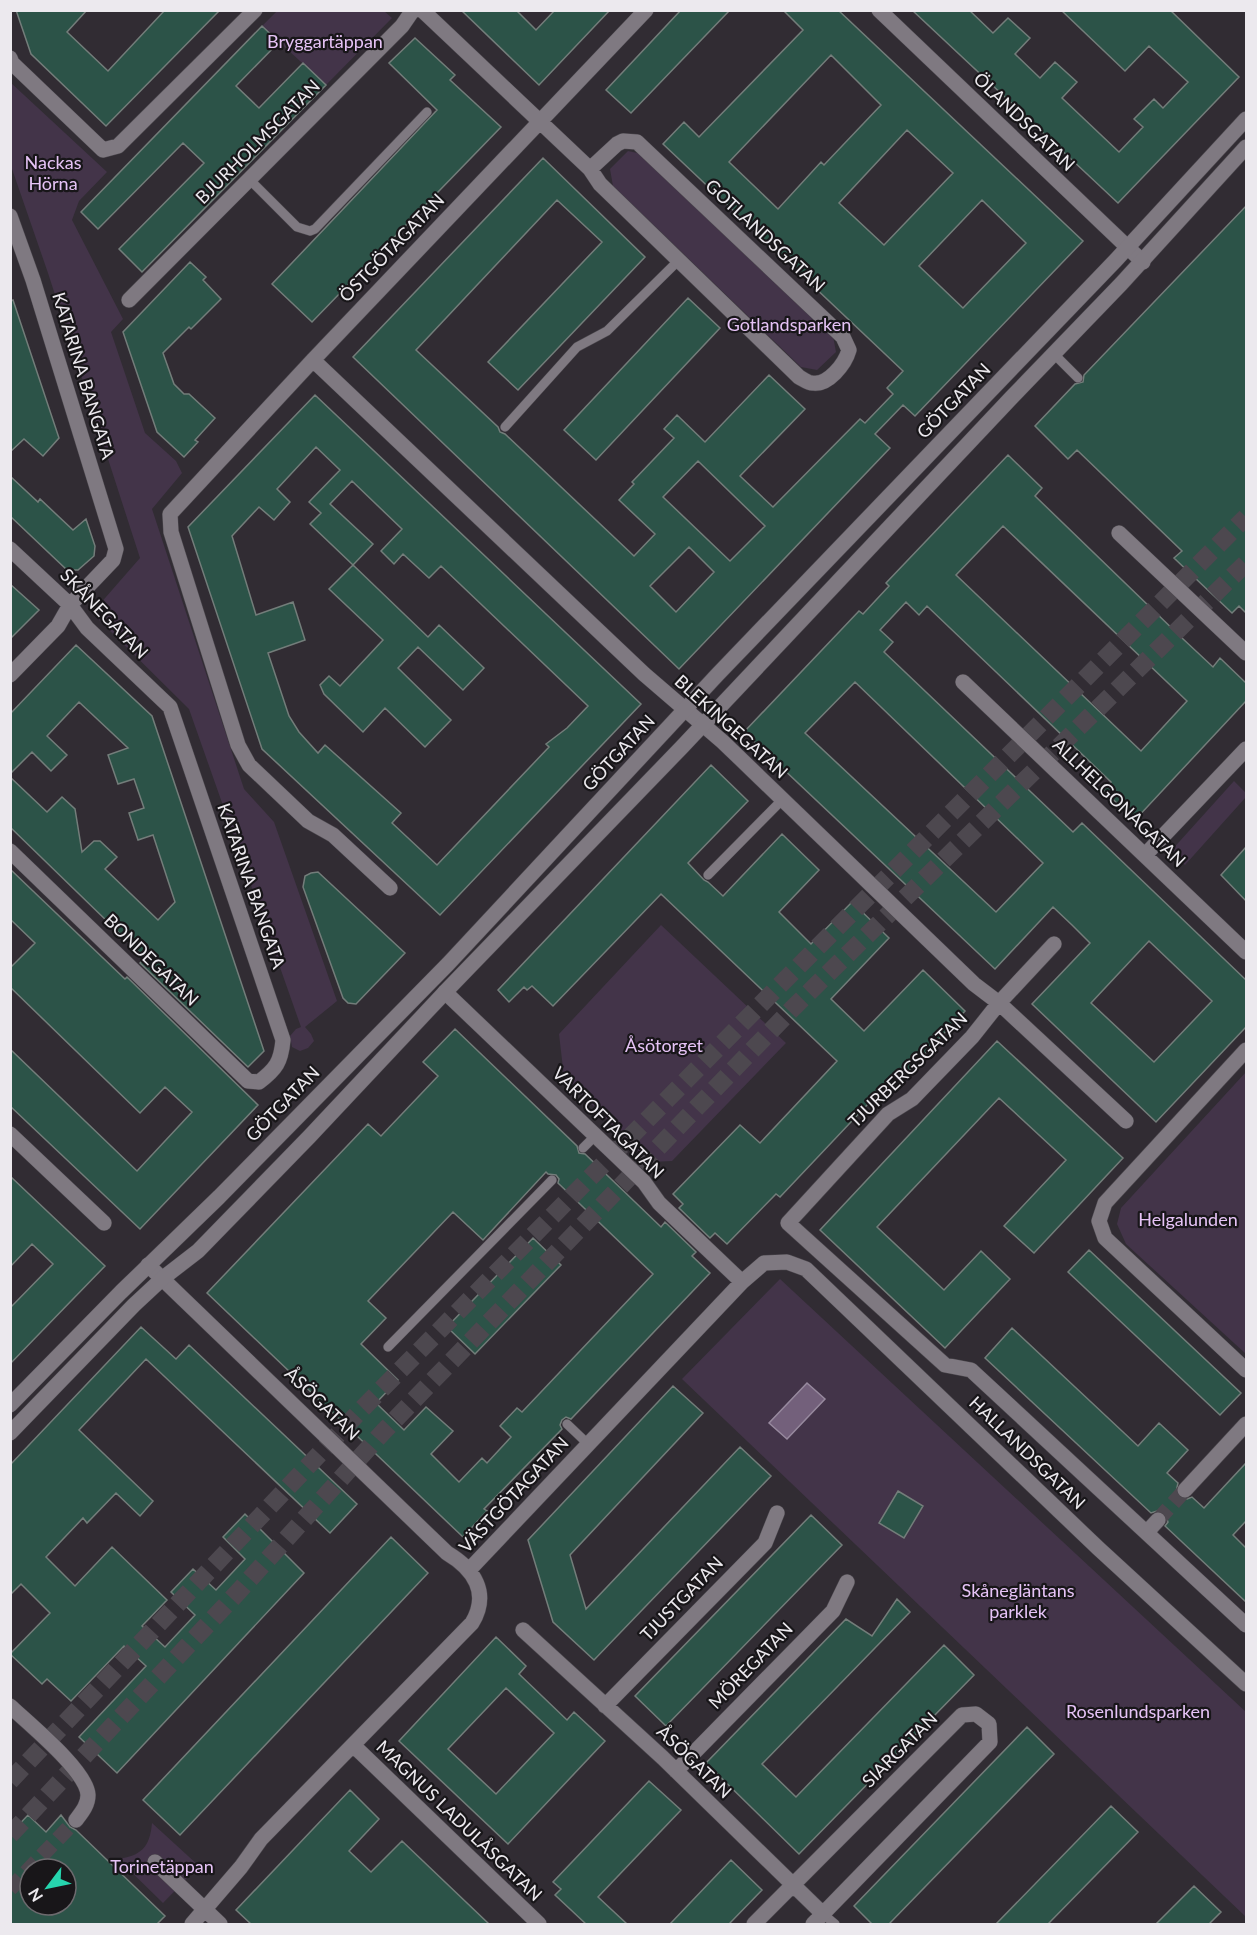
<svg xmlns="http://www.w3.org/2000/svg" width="1257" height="1935" viewBox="0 0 1257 1935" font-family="Lato,sans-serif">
	<rect width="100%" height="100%" fill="#312c33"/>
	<path fill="#433449" d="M277 11H384L392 18 326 85 262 26Z
		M10 82 107 172 79 201 72 220 123 319 111 332 145 433 176 461 182 473 152 509 244 789 274 822 337 1001 305 1027 311 1034 314 1041 308 1048 300 1051 292 1047 290 1036 296 1029 301 1027 189 709 92 613 140 558 48 273 11 166Z
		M628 151 642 154 833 336 836 352 817 370 801 367 613 186 610 169Z
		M1234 781 1246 793V797L1185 865 1170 852Z
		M661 925 786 1043 672 1161 650 1162 564 1077 559 1034Z
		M1246 1072V1354L1126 1244 1117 1224 1121 1208Z
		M780 1279 1246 1712V1917L682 1379Z
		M152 1823 199 1866 163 1903 118 1859C141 1856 150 1847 152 1823Z"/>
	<path fill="#73607b" stroke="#97899e" stroke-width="1.5" d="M807 1383 825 1399 787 1439 769 1423Z"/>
	<path fill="#2c5348" stroke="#737d7a" stroke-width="1.5" fill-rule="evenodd" d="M16 10H87L67 32 108 71 165 10H220L106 126 31 54Z
		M461 10H516L536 30 555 10H610L539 85Z
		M681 10H730L631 113 606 90Z
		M783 10H838L1083 241 915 416 903 405 875 434 890 448 679 669 353 357 543 158 645 257 518 390 488 362 602 242 557 200 416 350 498 427 500 432 505 434 634 556 655 534 619 500 634 484 632 482 674 438 664 429 677 415 705 442 769 375 805 409 740 476 773 507 860 419 865 423 893 394 887 388 903 371 663 144 684 122 699 137 803 30ZM831 55 881 105 824 165 821 162 778 209 729 162ZM907 130 953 173 884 245 839 203ZM982 200 1026 243 963 308 919 266ZM698 461 765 526 730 561 663 497ZM689 547 714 572 676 612 650 586Z
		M912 10H969L993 33 1008 18 1030 38 1015 54 1040 78 1055 62 1077 82 1062 98 1119 152 1143 127 1134 119 1154 99 1163 108 1188 82 1149 46 1125 71 1061 10H1170L1239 77 1118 203Z
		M262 26 279 42 236 86 259 108 303 63 326 85 142 272 119 249 204 163 183 143 98 229 81 212Z
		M415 38 455 75 450 80 501 127 312 322 272 284 437 110 389 63Z
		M1246 206V613L1239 606 1232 613 1174 558 1182 551 1077 450 1068 459 1035 426 1075 384 1083 382 1084 375Z
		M190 262 206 277 203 280 221 299 191 329 189 327 163 353 174 384 184 394H189L215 418 195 440 198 442 184 457 157 432 123 332Z
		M688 298 720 328 596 460 564 430Z
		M13 300 59 438 43 456 24 439 10 452V301Z
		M315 395 641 704 440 915 262 749 188 527ZM316 447 340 470 309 502 321 513 310 524 353 565 373 544 330 504 352 481 402 529 381 551 394 564 403 554 429 578 441 566 588 706 567 728 546 744 549 747 437 865 392 823 401 813 325 745 318 753 299 732 289 716 268 653 305 640 293 602 256 615 232 536 259 507 274 520 290 502 277 489Z
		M1008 455 1042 488 1035 496 1182 638 1213 667 1220 658 1246 683V701L1135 820 1103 790 1111 782 927 606 919 615 906 602 880 630 893 642 884 652 1032 793 1073 832 1082 823 1246 980V1027L1156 1122 1032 1004 1090 943 1072 925 1053 907 995 969 744 732 859 611 863 614 889 586 886 583ZM1003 526 1187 701 1141 751 956 575ZM855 682 1043 863 996 912 805 733ZM1149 941 1212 1001 1154 1062 1091 1003Z
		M10 476 38 502 40 499 73 530 86 519 95 546 94 556 78 570H67L10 516Z
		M353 565 428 637 439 625 484 668 463 690 418 647 398 668 451 720 425 747 385 708 363 732 324 694 320 685 329 676 340 686 383 640 329 589Z
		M10 584 39 610 10 639Z
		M76 645 152 716 264 1051 248 1067 140 963 145 958 10 827V777L47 812 62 797 75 809 82 852 94 841H100L117 857 105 869 158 920 175 902 153 835 138 840 129 813 144 808 134 779 118 784 108 755 128 748 79 702 47 736 67 755 51 771 32 752 10 774V714Z
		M711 765 748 801 688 863 704 880 708 882 723 896 782 834 819 870 779 912 811 944 852 902 889 938 831 999 864 1031 923 970 965 1011 907 1073 902 1068 780 1197 776 1194 727 1244 715 1233 710 1238 679 1208 683 1204 673 1194 740 1125 760 1143 837 1061 661 894 553 1006 532 986 527 990 524 987 509 1002 498 990Z
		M1246 847V901L1221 875Z
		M10 869 125 979 127 977 258 1105 140 1229 10 1106V1049L137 1171 192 1112 165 1087 140 1113 10 987V968L35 943 10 919Z
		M318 872 405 953 356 1004 348 1003 343 998 303 887 305 876 311 873Z
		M455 1029 577 1146 579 1153 585 1154 661 1227 665 1222 696 1252 692 1256 710 1273 571 1419 566 1417 562 1420 560 1425 562 1429 484 1509 487 1511 463 1537 207 1293 368 1124 381 1136 438 1076 423 1062ZM546 1172 548 1174 556 1175 559 1179 558 1183 653 1274 522 1412 517 1408 500 1426 511 1437 487 1463 482 1458 459 1482 431 1454 453 1431 426 1407 404 1430 376 1403 398 1380 361 1344 386 1318 368 1301 453 1212 483 1240Z
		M997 1041 1123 1158 1034 1253 1004 1226 1066 1160 999 1098 877 1227 944 1290 981 1251 1010 1279 945 1348 820 1230Z
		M10 1176 105 1266 10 1364V1308L53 1264 32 1244 10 1267Z
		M533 1238 561 1265 475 1354 447 1327Z
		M1089 1250 1241 1393 1220 1415 1068 1272Z
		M141 1327 176 1359 189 1345 357 1504 330 1533 146 1359 79 1430 153 1501 140 1516 116 1493 87 1523 83 1518 46 1557 75 1586 112 1547 167 1600 142 1626 165 1647 195 1615 171 1592 193 1569 216 1590 245 1559 223 1537 245 1514 304 1573 117 1773 79 1737 146 1666 124 1646 71 1701 47 1679 42 1684 10 1654 50 1613 21 1584 10 1595V1465Z
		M1012 1328 1138 1446 1159 1423 1188 1450 1167 1473 1178 1483 1176 1492 1179 1497 1187 1499 1192 1497 1204 1508 1246 1463V1521L1233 1535 1246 1548V1602L1165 1526 1168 1522 1165 1513 1160 1510 1151 1513 985 1358Z
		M673 1386 703 1413 570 1555 586 1609 740 1447 771 1476 594 1660 553 1622 528 1540Z
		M898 1491 923 1506 904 1538 879 1523Z
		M811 1515 842 1545 666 1726 635 1696Z
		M391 1537 428 1573 180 1835 143 1800Z
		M897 1599 910 1612 762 1764 796 1797 944 1645 974 1675 799 1854 706 1763 846 1619 872 1636Z
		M496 1637 526 1666 519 1674 567 1720 574 1712 605 1741 508 1844 399 1741ZM506 1688 554 1733 496 1794 448 1749Z
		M1027 1727 1054 1754 889 1924H872L854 1906Z
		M649 1781 681 1810 598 1897 627 1924H586L555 1895 561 1889 553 1882Z
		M350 1790 379 1819 349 1851 371 1872 402 1841 489 1924H251L236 1910Z
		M1111 1806 1138 1832 1048 1924H996Z
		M28 1815 46 1832 61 1815 70 1827 76 1830 165 1916 157 1924H10V1834ZM30 1869H66V1905H30Z
		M731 1860 762 1890 729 1924H670Z
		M1194 1886 1221 1912 1209 1924H1156Z"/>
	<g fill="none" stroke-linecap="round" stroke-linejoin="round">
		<path stroke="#4d484f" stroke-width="15" stroke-dasharray="15 8" stroke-linecap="butt" d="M1158 1520 1185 1490"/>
		<path stroke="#4d484f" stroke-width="15" stroke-dasharray="15 8" stroke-linecap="butt" d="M10 1889 76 1820"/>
		<path stroke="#4d484f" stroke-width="18" stroke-dasharray="18 9" stroke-linecap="butt" d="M10 1781 361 1410 774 991 1246 517
			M10 1835 239 1591 384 1431 792 1009 1246 563"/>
		<defs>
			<path id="lane" d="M249 179 297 227 310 231 315 229 427 112
				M1054 354 1078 378
				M505 427 577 347 607 331 679 260
				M708 875 782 800
				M583 1148 595 1136
				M388 1347 552 1180
				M567 1424 588 1444
				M823 1914 835 1924"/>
			<path id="street" d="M422 10 590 169
				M879 10 1143 262
				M10 58 12 63 103 150 118 146 255 10
				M623 141 637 142 843 337 849 350C845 364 828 386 812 383 808 383 803 379 799 377L600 184 590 169 617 144Z
				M10 216 33 280 116 549 113 560 70 605 58 626 10 675
				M129 300 402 26 413 10
				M313 360 644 674 723 742 974 984 999 1003 1126 1121
				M1119 533 1246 653
				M10 549 70 605 87 628 170 707 283 1040C281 1062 276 1069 259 1082L248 1081 10 851
				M963 682 1246 952
				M1146 854 1246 749
				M390 888 333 835 308 821 249 765 238 745 171 532 170 514 313 360 646 10
				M1054 944 999 1003 972 1037 912 1099 888 1114 788 1223 945 1365 971 1370 1246 1625
				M445 992 644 1182 659 1203 742 1282
				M1246 1050 1105 1203 1099 1221 1105 1238 1246 1370
				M10 1134 104 1223
				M148 1265 447 1553C474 1569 490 1593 472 1623L261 1839 241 1867 192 1924
				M1185 1490 1246 1424
				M1147 1532 1158 1520
				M470 1569 742 1282 764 1263 787 1262 806 1269 1098 1548 1246 1684
				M523 1630 663 1758 823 1914
				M605 1706 765 1543 777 1513
				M353 1745 539 1924
				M676 1771 833 1611 847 1582
				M155 1862 220 1924
				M754 1924 962 1715 976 1714 989 1724 990 1742 813 1924"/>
			<path id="secondary" d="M10 1405 121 1292 219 1197 448 964 718 674 1115 261 1246 119
				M10 1433 134 1305 163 1278 198 1251 309 1137 448 989 681 748 1012 397 1121 284 1246 147
				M10 1706C29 1724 87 1771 88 1795 88 1805 82 1812 76 1820"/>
		</defs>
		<use href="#lane" stroke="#4c484e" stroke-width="10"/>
		<use href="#street" stroke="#4c484e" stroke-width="16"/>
		<use href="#secondary" stroke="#4c484e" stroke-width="16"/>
		<use href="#lane" stroke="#7f7981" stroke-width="9"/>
		<use href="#street" stroke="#7f7981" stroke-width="15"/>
		<use href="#secondary" stroke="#7f7981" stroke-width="15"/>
	</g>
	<g text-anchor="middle" stroke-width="4.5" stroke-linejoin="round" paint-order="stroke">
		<g font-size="18" fill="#e6c3f6" stroke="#181619">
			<text x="325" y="48">Bryggartäppan</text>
			<text x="53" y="169">Nackas<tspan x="53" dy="21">Hörna</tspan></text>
			<text x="789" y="331">Gotlandsparken</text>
			<text x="664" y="1052">Åsötorget</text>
			<text x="1188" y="1226">Helgalunden</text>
			<text x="1018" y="1597">Skånegläntans<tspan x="1018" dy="21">parklek</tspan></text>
			<text x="1138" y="1718">Rosenlundsparken</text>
			<text x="162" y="1873">Torinetäppan</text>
		</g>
		<g font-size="18" fill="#ece9ee" stroke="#181619">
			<text transform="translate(1024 122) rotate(44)" y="6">ÖLANDSGATAN</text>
			<text transform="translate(258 142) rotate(-45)" y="6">BJURHOLMSGATAN</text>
			<text transform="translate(765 236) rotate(43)" y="6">GOTLANDSGATAN</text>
			<text transform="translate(392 248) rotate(-46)" y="6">ÖSTGÖTAGATAN</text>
			<text transform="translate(83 376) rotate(73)" y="6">KATARINA BANGATA</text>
			<text transform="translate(954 401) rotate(-46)" y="6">GÖTGATAN</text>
			<text transform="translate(104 614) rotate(46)" y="6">SKÅNEGATAN</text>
			<text transform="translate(731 727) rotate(42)" y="6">BLEKINGEGATAN</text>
			<text transform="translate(619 753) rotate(-47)" y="6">GÖTGATAN</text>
			<text transform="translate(1119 803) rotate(44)" y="6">ALLHELGONAGATAN</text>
			<text transform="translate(251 886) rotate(71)" y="6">KATARINA BANGATA</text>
			<text transform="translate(151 960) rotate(44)" y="6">BONDEGATAN</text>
			<text transform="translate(908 1070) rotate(-44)" y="6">TJURBERGSGATAN</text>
			<text transform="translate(283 1104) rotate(-46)" y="6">GÖTGATAN</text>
			<text transform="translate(608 1123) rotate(45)" y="6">VARTOFTAGATAN</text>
			<text transform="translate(322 1404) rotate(44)" y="6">ÅSÖGATAN</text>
			<text transform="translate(1027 1453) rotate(44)" y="6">HALLANDSGATAN</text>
			<text transform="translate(514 1495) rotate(-47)" y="6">VÄSTGÖTAGATAN</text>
			<text transform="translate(682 1599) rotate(-46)" y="6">TJUSTGATAN</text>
			<text transform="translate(751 1666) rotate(-46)" y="6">MÖREGATAN</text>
			<text transform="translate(900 1750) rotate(-45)" y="6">SIARGATAN</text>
			<text transform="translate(694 1762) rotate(44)" y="6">ÅSÖGATAN</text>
			<text transform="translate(459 1821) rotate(44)" y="6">MAGNUS LADULÅSGATAN</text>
		</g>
	</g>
	<rect width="1257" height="1935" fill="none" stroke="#ece9ee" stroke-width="24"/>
	<g transform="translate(48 1887) rotate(238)"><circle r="28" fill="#181619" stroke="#6d6a6e" stroke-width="1.5"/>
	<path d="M0-4.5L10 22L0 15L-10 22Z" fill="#26d5ae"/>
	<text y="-9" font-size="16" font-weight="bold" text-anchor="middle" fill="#ece9ee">N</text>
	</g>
</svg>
